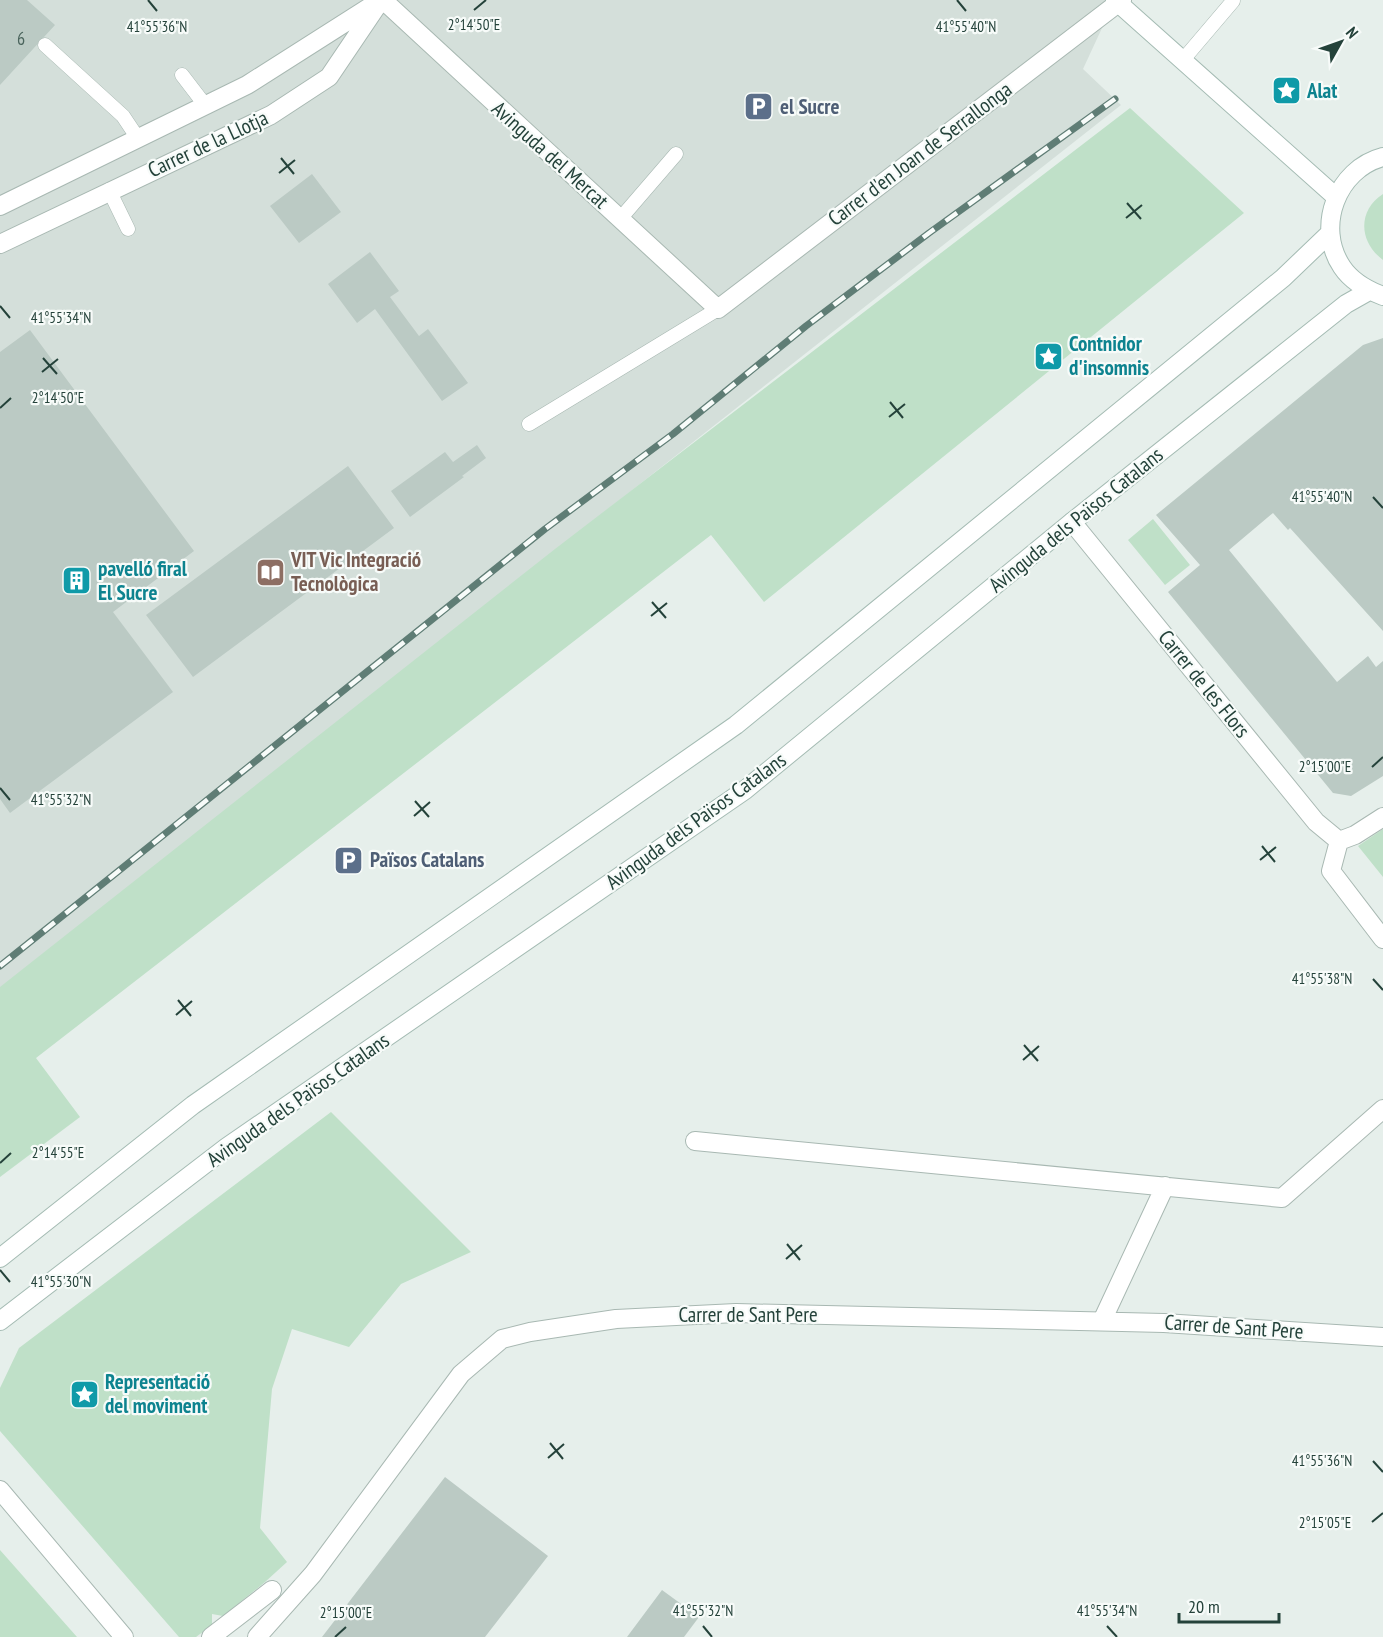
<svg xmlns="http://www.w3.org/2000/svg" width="1383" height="1637" viewBox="0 0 1383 1637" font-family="'PT Sans Narrow',sans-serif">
	<rect width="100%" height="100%" fill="#e6efeb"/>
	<path fill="#d4dfda" d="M0 0H1115L1083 69 1121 105 0 988Z"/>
	<path fill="#bfe0c8" d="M1130 108 1244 213 764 602 711 535 36 1058 80 1117 0 1177V987L555 549Z
		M1383 194V260C1359 242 1357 211 1383 194Z
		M1153 519 1190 565 1165 585 1128 540Z
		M1383 829V877L1358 846Z
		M331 1112 471 1252 401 1284 349 1347 292 1329 272 1389 260 1528 287 1562 265 1582 223 1616 212 1614V1625L196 1637H179L0 1431V1388L19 1348Z
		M0 1550 77 1637H0Z"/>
	<path fill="#bbcac4" d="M0 0H27L55 25 0 85Z
		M312 174 341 212 299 243 270 206Z
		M370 252 399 291 390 297 419 336 428 329 468 383 442 401 375 309 357 323 328 284Z
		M30 330 194 551 113 612 173 692 10 813 0 799V352Z
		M1383 338V631L1290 528 1288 530 1273 513 1229 550 1337 682 1368 656 1376 667 1383 661V776L1351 796 1333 793 1168 592 1200 565 1156 515 1363 345Z
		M477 445 486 458 462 476 464 477 410 517 391 491 445 452 453 462Z
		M348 466 394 528 193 677 146 615Z
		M445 1477 548 1556 485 1637H322Z
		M662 1590 699 1617 684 1637H627Z"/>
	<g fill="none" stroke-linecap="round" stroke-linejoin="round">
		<defs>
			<path id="lane" d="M45 45 123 116 137 137
				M1182 61 1233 1
				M182 75 205 105
				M109 190 128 229
				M620 219 676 154
				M529 424 718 309"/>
			<path id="street" d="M383 0 718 309 1122 0
				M0 206 247 85 376 3
				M0 244 271 115 329 77 381 0
				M1072 522 1316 822 1339 841
				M1339 841 1331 871 1383 939
				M1339 841 1355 835 1383 817
				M695 1141 1282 1198 1383 1109
				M1102 1321 1165 1186
				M0 1490 124 1637
				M211 1637 272 1590
				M257 1637 313 1574 461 1374 502 1339 530 1332 616 1319 736 1313 1164 1323 1383 1337"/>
			<path id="secondary" d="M1115 0 1336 197
				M1383 157C1337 169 1315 227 1342 267 1352 282 1367 290 1383 296
				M0 1258 193 1105 736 725 1283 278 1330 233
				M0 1321 227 1147 745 790 1072 522 1346 304 1369 291"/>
		</defs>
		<use href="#lane" stroke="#a8b8b2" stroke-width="15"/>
		<use href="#street" stroke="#a8b8b2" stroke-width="20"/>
		<use href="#secondary" stroke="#a4bbb3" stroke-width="20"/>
		<use href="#lane" stroke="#fff" stroke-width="14"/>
		<use href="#street" stroke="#fff" stroke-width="18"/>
		<use href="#secondary" stroke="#fff" stroke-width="18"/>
		<defs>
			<path id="rail" d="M0 966 545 529 673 434 806 326 929 233 1115 99"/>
		</defs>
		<use href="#rail" stroke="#5f7d75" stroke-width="7"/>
		<use href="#rail" stroke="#f7fbf9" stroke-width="4.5" stroke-dasharray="14" stroke-linecap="butt"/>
	</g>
	<path fill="none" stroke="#24423a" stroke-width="2" d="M148 0 157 11M957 0 966 11M474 10 486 0M281 158 294 174M279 173 295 160M1127 203 1141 219M1126 218 1142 205M0 306 10 318M43 358 57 374M42 372 58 359M890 402 903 418M0 408 11 398M889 417 905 404M1373 497 1383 508M652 602 666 618M651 616 667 603M1372 767 1383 757M0 788 10 800M415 801 429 817M414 816 430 802M1262 846 1275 862M1260 860 1276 847M1373 979 1383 990M178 1000 191 1016M176 1015 192 1001M1024 1045 1038 1061M1023 1060 1039 1046M0 1163 11 1153M787 1244 800 1260M786 1259 802 1245M0 1270 10 1282M550 1443 563 1459M548 1458 564 1444M1373 1461 1383 1472M1372 1522 1383 1513M703 1626 712 1637M1107 1626 1117 1637M335 1637 346 1627"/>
	<defs>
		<symbol id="sight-square" viewBox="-11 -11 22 22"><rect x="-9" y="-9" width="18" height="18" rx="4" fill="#0f9aa8" stroke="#f7fbf9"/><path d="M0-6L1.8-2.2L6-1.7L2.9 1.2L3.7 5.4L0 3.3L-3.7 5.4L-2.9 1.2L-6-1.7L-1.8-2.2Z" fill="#fff"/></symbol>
		<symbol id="parking-square" viewBox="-11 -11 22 22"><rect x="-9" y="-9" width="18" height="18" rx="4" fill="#5c6f8a" stroke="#f7fbf9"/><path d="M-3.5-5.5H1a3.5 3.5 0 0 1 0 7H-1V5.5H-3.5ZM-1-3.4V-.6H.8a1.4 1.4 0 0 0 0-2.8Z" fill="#fff"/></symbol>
		<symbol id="library-square" viewBox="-11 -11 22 22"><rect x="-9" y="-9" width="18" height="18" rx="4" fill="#8d6e63" stroke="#f7fbf9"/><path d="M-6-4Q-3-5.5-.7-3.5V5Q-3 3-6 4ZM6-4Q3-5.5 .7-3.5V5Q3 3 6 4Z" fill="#fff"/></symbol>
		<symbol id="building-square" viewBox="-11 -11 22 22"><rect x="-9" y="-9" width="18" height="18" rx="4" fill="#0f9aa8" stroke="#f7fbf9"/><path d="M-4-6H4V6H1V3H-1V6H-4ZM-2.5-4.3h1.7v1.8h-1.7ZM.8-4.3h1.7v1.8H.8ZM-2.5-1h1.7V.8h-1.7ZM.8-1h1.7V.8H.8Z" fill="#fff"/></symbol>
	</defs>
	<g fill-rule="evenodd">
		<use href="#sight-square" x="1270" y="74" width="33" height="33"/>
		<use href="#parking-square" x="742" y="90" width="33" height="33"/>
		<use href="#sight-square" x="1032" y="340" width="33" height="33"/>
		<use href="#library-square" x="254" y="556" width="33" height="33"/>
		<use href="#building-square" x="60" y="564" width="33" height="33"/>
		<use href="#parking-square" x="332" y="844" width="33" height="33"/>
		<use href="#sight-square" x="68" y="1378" width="33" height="33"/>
	</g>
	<g text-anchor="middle" stroke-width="4.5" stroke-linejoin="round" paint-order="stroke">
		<g font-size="18" fill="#4a645c">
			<text x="21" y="45">6</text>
		</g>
		<g font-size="21" font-weight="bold" fill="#0d838f" stroke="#f7fbf9" text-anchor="start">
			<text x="1307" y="98">Alat</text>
			<text x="1069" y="351">Contnidor<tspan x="1069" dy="24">d'insomnis</tspan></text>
			<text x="98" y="576">pavelló firal<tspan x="98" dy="24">El Sucre</tspan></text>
			<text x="105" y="1389">Representació<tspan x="105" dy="24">del moviment</tspan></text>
		</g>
		<g font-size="21" font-weight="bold" fill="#4e5e75" stroke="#f7fbf9" text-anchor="start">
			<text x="780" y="114">el Sucre</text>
			<text x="370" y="867">Països Catalans</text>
		</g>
		<g font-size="21" fill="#24423a" stroke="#f7fbf9">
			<text transform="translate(208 144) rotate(-25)" y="7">Carrer de la Llotja</text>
			<text transform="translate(920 154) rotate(-37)" y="7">Carrer d'en Joan de Serrallonga</text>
			<text transform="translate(550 155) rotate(42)" y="7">Avinguda del Mercat</text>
			<text transform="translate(1076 520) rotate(-39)" y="7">Avinguda dels Països Catalans</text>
			<text transform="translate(1204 684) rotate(51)" y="7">Carrer de les Flors</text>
			<text transform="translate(696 821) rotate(-36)" y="7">Avinguda dels Països Catalans</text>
			<text transform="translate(298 1100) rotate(-35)" y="7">Avinguda dels Països Catalans</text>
			<text x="748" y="1322">Carrer de Sant Pere</text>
			<text transform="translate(1234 1327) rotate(4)" y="7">Carrer de Sant Pere</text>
		</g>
		<g font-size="21" font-weight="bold" fill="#785e54" stroke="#f7fbf9" text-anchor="start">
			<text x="291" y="567">VIT Vic Integració<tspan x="291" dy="24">Tecnològica</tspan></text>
		</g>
	</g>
	<g font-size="15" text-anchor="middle" fill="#24423a" stroke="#f7fbf9" stroke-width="4.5" stroke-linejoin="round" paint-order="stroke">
		<text x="474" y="30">2°14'50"E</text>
		<text x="157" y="32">41°55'36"N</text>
		<text x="966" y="32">41°55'40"N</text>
		<text x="61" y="323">41°55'34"N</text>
		<text x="58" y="403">2°14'50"E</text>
		<text x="1322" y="502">41°55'40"N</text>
		<text x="1325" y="772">2°15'00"E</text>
		<text x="61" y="805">41°55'32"N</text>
		<text x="1322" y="984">41°55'38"N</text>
		<text x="58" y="1158">2°14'55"E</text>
		<text x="61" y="1287">41°55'30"N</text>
		<text x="1322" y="1466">41°55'36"N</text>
		<text x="1325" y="1528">2°15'05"E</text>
		<text x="703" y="1616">41°55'32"N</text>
		<text x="1107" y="1616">41°55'34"N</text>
		<text x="346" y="1618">2°15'00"E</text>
	</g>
	<g transform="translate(1341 42) rotate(50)" stroke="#f7fbf9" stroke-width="4.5" paint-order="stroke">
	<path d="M0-4.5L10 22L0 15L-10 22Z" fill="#24423a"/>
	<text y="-9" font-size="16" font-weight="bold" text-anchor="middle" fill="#24423a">N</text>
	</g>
	<path d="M1179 1613v9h100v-9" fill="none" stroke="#24423a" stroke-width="3"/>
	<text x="1188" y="1613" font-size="18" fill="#24423a" stroke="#f7fbf9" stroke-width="4.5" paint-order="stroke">20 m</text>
</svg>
